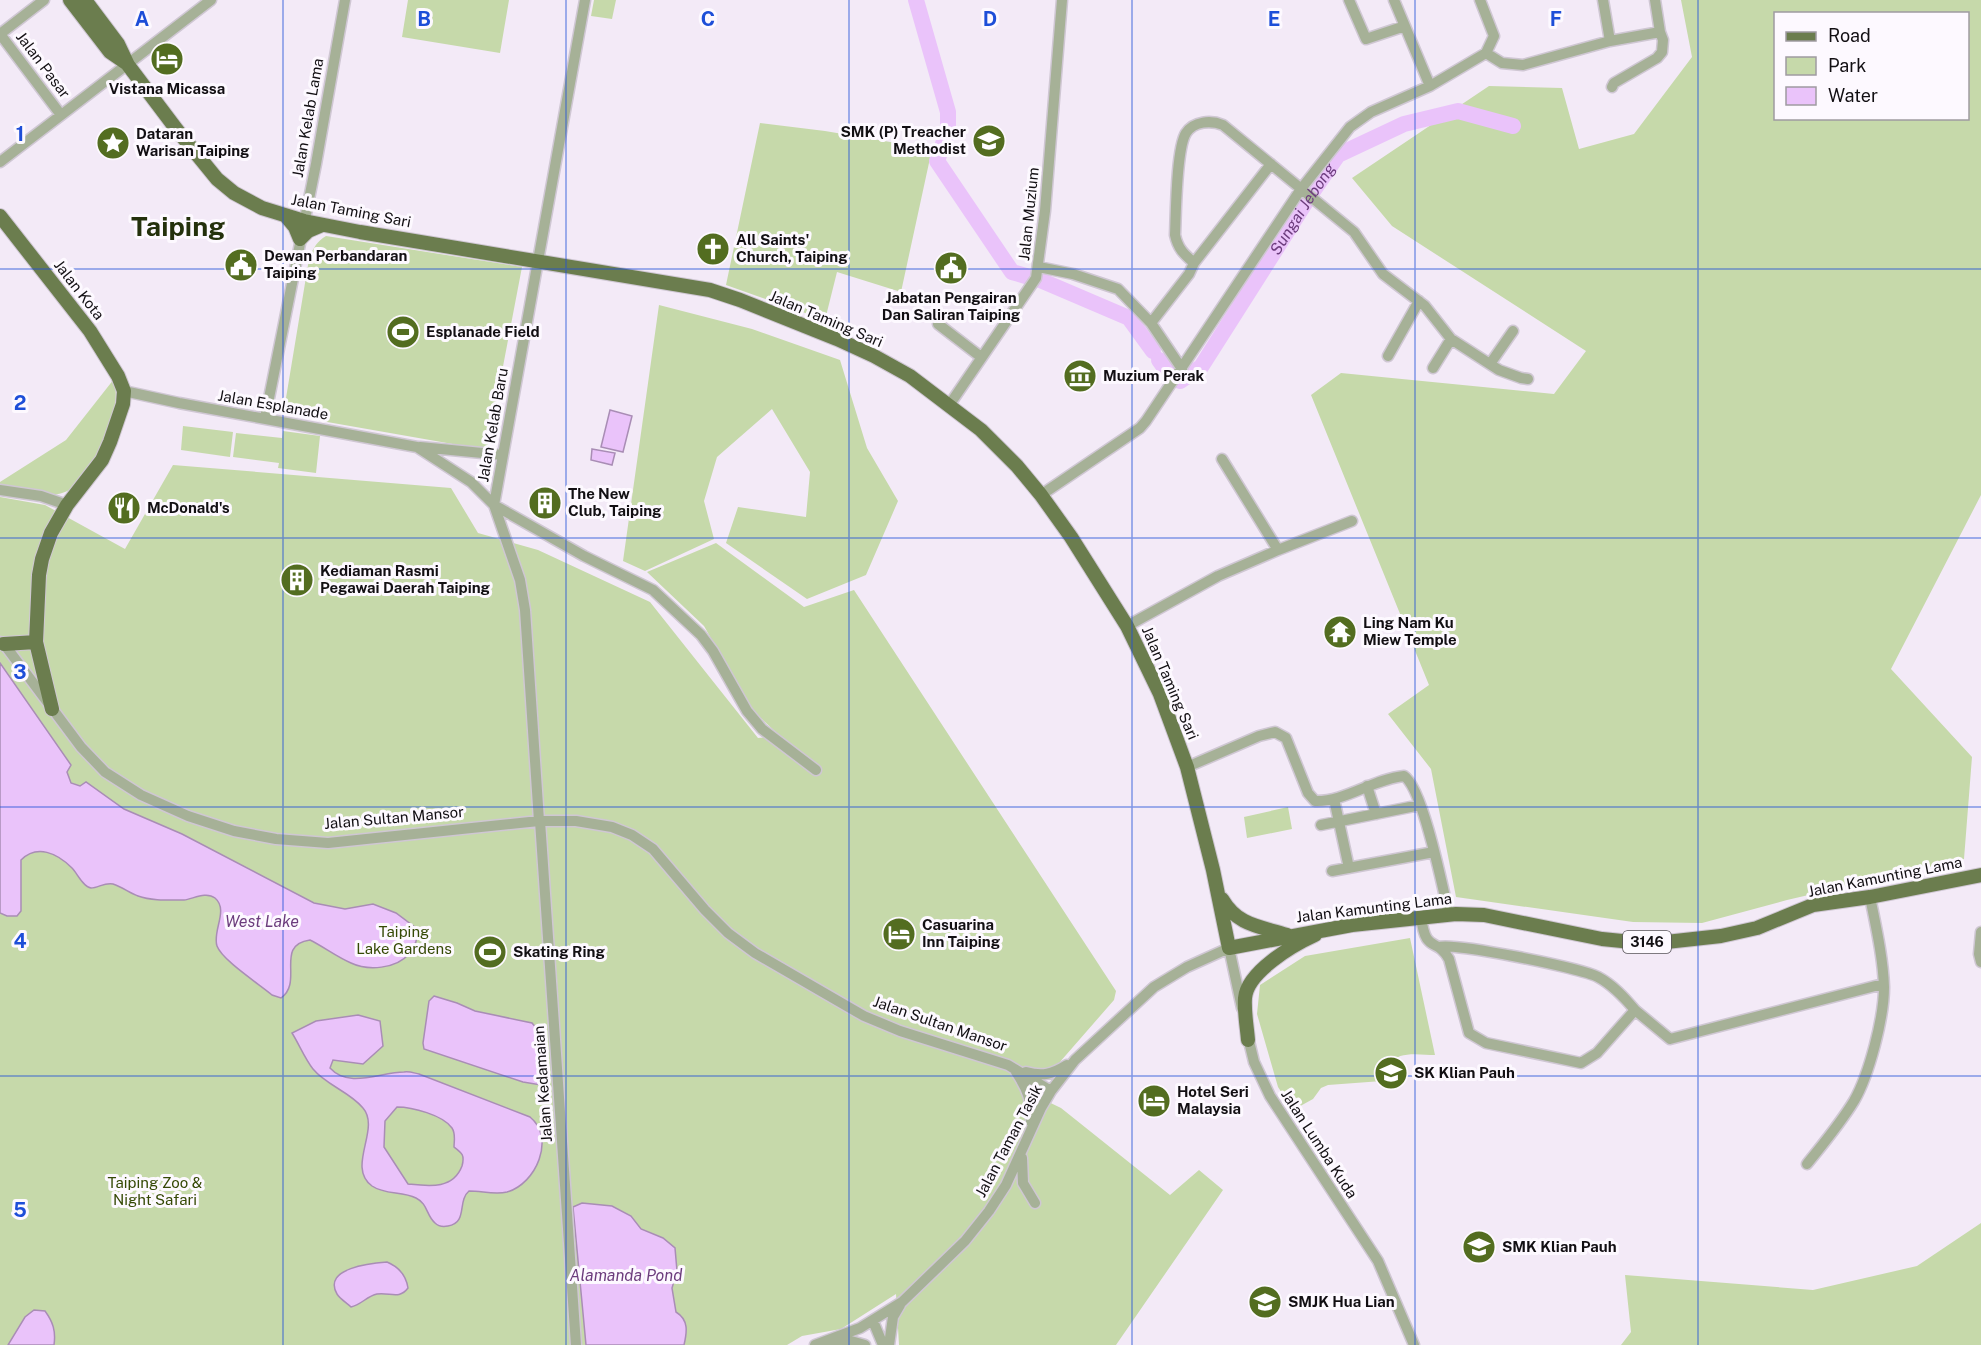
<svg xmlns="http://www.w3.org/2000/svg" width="1981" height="1345" viewBox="0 0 1981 1345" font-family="'Public Sans',sans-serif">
	<rect width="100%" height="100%" fill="#f3eaf7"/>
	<path fill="#c6d9aa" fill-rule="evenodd" d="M408 0H509L500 53 402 37Z
		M594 0H616L612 19 591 16Z
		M1681 0H1981V495L1891 669 1972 757 1964 859 1787 900 1702 923 1633 922 1456 897 1431 769 1388 714 1429 685 1311 395 1341 373 1554 394 1586 351 1392 226 1352 178 1489 86 1562 88 1579 149 1634 134 1692 57ZM1776 14H1968V118H1776Z
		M760 123 825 131 932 149 901 292 837 272 825 320 726 285Z
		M326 236 522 267 487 450 293 416C285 411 286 406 286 398L309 259C313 249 316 242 326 236Z
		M659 305 752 329 840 360 867 448 898 501 866 575 807 599 726 543 738 507 806 517 810 472 772 409 717 457 704 501 714 539 645 571 623 561Z
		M114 379C123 411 97 480 65 492 45 500 20 491 0 488V482L66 440Z
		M183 426 233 432 230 457 181 450Z
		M283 431 320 436 316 473 278 468 279 463 233 457 236 433 282 438Z
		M173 465 451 488 478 533 538 550 650 602 758 738 780 736 751 709 704 626 647 572 716 543 804 607 854 590 1116 991 1114 1000 1032 1094 1061 1108 1170 1195 1199 1170 1223 1190 1116 1345H899L896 1294 841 1329 802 1336 787 1345H0V497L45 505 125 549Z
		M1288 807 1292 829 1247 838 1244 817Z
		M1410 938 1435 1055C1422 1055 1397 1050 1391 1064 1389 1069 1389 1074 1387 1079L1382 1081 1328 1085 1321 1088 1313 1099 1293 1110 1278 1087 1257 1014 1260 985 1305 956Z
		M1981 1223V1345H1621L1631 1332 1625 1275 1813 1290 1917 1266Z"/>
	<path fill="#eac3fa" stroke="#a98db5" stroke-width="1.5" fill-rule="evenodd" d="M610 410 632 416 623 452 601 447Z
		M592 449 615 453 612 465 591 460Z
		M0 663 71 765 67 772 71 783 80 786 86 782 124 809 182 834 314 903 345 909 373 904 396 913 416 928C419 937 415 947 409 954 396 969 368 971 351 963 337 957 324 947 310 940 274 945 304 982 281 998L272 995C259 984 222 960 217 946 212 931 229 910 215 898 206 891 193 899 184 900 169 900 152 901 138 896 130 893 122 887 113 884 105 882 98 888 91 888 83 887 77 873 72 868 57 853 37 844 21 860V911L17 916H7L0 913Z
		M434 996 457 1003 475 1011 532 1023 538 1030 540 1069 543 1078 541 1085 523 1082 424 1049 423 1043 429 1001Z
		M358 1015 380 1021 383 1046 363 1064 333 1060 330 1068C349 1089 380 1072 404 1072 409 1071 414 1073 419 1074L530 1117C556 1138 536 1184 507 1192 495 1195 482 1191 469 1191 457 1201 468 1223 448 1226 443 1227 438 1226 435 1223 426 1215 428 1204 416 1198 402 1191 385 1195 372 1186 346 1167 381 1129 363 1108 350 1092 326 1085 313 1069 305 1059 299 1044 292 1033L316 1021ZM397 1107C412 1107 443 1115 452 1128 456 1134 454 1141 454 1147 462 1153 465 1155 462 1166 453 1190 428 1186 408 1184L384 1147 385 1121Z
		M582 1203 612 1206 631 1216 641 1229 663 1238 675 1248 677 1271 672 1288 676 1312C689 1320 687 1332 684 1345H586L573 1207Z
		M387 1262C399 1267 406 1275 408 1288 399 1300 390 1292 377 1294 367 1296 361 1305 351 1307 347 1303 340 1299 337 1294 322 1268 372 1263 387 1262Z
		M34 1310 45 1311C53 1322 56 1331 54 1345H8L25 1317Z"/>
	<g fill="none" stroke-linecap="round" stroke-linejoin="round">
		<g stroke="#eac3fa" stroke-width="16">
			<path d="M916 0 948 112V130L937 161 1012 272 1029 277"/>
			<path d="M1040 280 1129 318 1153 351"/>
			<path d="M1159 360 1172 378"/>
			<path id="s1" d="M1180 381 1201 367 1309 197 1338 155 1404 124 1458 111 1513 126"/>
		</g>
		<defs>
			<path id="minor" d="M1349 0 1366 39 1405 26
				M1394 0 1430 86
				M1603 0 1610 41
				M0 34 61 115
				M0 34 44 0
				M1486 53 1502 63 1523 65 1610 41 1660 32 1655 0
				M1612 87 1614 83 1657 58 1662 52 1663 40 1660 32
				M0 162 211 0
				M1194 263C1184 254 1178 249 1175 235 1176 215 1176 149 1186 133 1194 121 1211 120 1223 125L1354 232 1383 274 1425 306 1451 339 1499 370 1521 378 1528 379
				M1039 267 1073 274 1118 289 1151 323 1182 369
				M1151 323 1189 274 1194 263 1271 164
				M938 324 981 357
				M1388 356 1419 301
				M1490 364 1513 331
				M1433 368 1451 339
				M124 391 179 403 417 447 471 482 494 505 584 556 653 590 701 635 713 651 747 711 762 729 816 770
				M950 404 1036 278 1045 211 1062 0
				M265 418 316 164 345 0
				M420 447 503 455
				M1222 459 1278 550
				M0 490 41 496 67 505
				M1041 495 1140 428 1146 421 1301 189 1350 127 1371 112 1430 86 1486 53 1494 36 1480 0
				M494 505 585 0
				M494 505 520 580 525 610 539 821
				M1127 626 1218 576 1278 550 1352 521
				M0 642 4 644 81 747 105 772 141 795 188 816 234 831 276 839 328 843 539 821H576L612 827 632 835 653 849 705 910 728 933 755 953 864 1016 900 1031 1008 1065 1051 1091
				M1187 767 1259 736 1275 732 1286 738 1308 793 1315 801C1345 802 1373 779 1404 776 1423 788 1443 889 1449 915
				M1367 786 1376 814
				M1334 799 1349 868
				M540 821 576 1345
				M1321 825 1420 805
				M1332 871 1434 852
				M1421 917C1426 955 1436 936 1449 959L1469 1033 1486 1043 1581 1063 1597 1053 1635 1010 1670 1039 1883 984
				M1981 932 1979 954 1981 962
				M1439 947C1452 942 1581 968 1598 977 1613 985 1624 997 1635 1010
				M1247 1033 1254 1062 1270 1096 1378 1261 1414 1345
				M1016 1072C1027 1088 1033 1103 1031 1122
				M1026 1072C1043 1077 1052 1074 1067 1065
				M1022 1158 1023 1183 1035 1203
				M1807 1164C1823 1144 1840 1124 1854 1101 1869 1075 1884 1018 1884 987 1883 957 1876 927 1870 897
				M873 1321 883 1345
				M815 1345 860 1328 902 1302 965 1241 989 1211 1006 1185 1041 1108 1051 1091 1075 1060 1154 987 1187 967 1229 948 1242 1008
				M831 1345 851 1341 865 1345
				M889 1345 893 1317 900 1305"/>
			<path id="major" d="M70 0 110 52 126 63
				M85 0 118 44 128 65 177 130 217 179 234 193 262 208 304 221 360 232 710 290 740 300 837 339 874 356 910 376 981 430 1017 466 1041 495 1071 537 1127 626 1160 694 1187 767 1213 870 1229 948 1352 925 1456 914 1484 915 1602 939 1632 942H1666L1721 936 1757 928 1813 905 1870 897 1981 875
				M285 215 295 227 300 239 308 231 322 225
				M0 216 90 331 118 376 124 391 123 404 110 442 102 460 67 505 51 533 42 559 39 575 36 642 52 709
				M4 644 36 642
				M1222 899C1238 926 1259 926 1287 935
				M1248 1040C1247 1027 1244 1012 1245 998 1247 972 1293 945 1315 935"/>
		</defs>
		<use href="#minor" stroke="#cfc7d3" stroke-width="13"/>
		<use href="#major" stroke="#cfc7d3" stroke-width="16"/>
		<use href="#minor" stroke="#a6b197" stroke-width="10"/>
		<use href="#major" stroke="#6b7d4e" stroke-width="14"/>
	</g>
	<path fill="none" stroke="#1d4ed8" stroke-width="1.5" stroke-opacity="0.55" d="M283 0V1345M566 0V1345M849 0V1345M1132 0V1345M1415 0V1345M1698 0V1345M0 269H1981M0 538H1981M0 807H1981M0 1076H1981"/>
	<defs>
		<symbol id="hotel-disc" viewBox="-11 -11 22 22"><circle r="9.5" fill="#536d20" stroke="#fdf9ff"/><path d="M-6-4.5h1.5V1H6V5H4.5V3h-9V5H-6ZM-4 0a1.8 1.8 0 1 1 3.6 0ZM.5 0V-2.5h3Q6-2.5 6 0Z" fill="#fff"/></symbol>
		<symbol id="school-disc" viewBox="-11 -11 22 22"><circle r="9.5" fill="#536d20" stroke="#fdf9ff"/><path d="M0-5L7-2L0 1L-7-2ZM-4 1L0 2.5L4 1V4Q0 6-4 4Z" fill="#fff"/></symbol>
		<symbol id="sight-disc" viewBox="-11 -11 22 22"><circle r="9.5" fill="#536d20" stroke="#fdf9ff"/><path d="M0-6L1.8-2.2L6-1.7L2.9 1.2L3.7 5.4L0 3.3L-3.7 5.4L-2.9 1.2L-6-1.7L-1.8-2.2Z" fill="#fff"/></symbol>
		<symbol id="church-disc" viewBox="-11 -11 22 22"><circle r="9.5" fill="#536d20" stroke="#fdf9ff"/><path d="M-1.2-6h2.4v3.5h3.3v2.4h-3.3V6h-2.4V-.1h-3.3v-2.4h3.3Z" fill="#fff"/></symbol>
		<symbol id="civic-disc" viewBox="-11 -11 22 22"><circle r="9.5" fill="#536d20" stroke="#fdf9ff"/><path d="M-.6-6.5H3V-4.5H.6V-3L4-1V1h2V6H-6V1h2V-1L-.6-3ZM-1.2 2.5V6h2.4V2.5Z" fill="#fff"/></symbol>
		<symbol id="stadium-disc" viewBox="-11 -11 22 22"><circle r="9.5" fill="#536d20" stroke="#fdf9ff"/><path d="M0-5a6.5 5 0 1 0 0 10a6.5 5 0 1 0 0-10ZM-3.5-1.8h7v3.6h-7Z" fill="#fff"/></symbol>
		<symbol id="museum-disc" viewBox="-11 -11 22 22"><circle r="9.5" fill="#536d20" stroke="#fdf9ff"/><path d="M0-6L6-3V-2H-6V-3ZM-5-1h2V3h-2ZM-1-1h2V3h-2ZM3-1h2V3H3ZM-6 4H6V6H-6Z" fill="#fff"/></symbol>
		<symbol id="building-disc" viewBox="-11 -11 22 22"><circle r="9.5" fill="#536d20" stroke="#fdf9ff"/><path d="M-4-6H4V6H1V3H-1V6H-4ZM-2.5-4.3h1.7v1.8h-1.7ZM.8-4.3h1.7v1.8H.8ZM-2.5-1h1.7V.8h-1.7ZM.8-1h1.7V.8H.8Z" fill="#fff"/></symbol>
		<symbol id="restaurant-disc" viewBox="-11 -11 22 22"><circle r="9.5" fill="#536d20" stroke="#fdf9ff"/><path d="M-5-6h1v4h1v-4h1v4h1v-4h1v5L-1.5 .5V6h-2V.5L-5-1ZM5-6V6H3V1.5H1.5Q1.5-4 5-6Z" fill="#fff"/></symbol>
		<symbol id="temple-disc" viewBox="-11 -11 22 22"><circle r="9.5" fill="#536d20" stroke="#fdf9ff"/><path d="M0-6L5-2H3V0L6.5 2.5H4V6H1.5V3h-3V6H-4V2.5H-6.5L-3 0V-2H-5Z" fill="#fff"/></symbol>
	</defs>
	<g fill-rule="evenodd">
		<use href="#hotel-disc" x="148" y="40" width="38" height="38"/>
		<use href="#school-disc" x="970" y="122" width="38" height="38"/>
		<use href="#sight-disc" x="94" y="124" width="38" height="38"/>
		<use href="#church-disc" x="694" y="230" width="38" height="38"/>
		<use href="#civic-disc" x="222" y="246" width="38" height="38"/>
		<use href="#civic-disc" x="932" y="249" width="38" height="38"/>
		<use href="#stadium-disc" x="384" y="313" width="38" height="38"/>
		<use href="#museum-disc" x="1061" y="357" width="38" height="38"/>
		<use href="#building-disc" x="526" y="484" width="38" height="38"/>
		<use href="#restaurant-disc" x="105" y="489" width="38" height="38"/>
		<use href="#building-disc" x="278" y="561" width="38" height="38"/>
		<use href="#temple-disc" x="1321" y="613" width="38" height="38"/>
		<use href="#hotel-disc" x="880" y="915" width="38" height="38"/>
		<use href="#stadium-disc" x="471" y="933" width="38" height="38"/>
		<use href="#school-disc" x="1372" y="1054" width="38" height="38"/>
		<use href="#hotel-disc" x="1135" y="1082" width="38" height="38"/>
		<use href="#school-disc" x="1460" y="1228" width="38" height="38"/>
		<use href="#school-disc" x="1246" y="1283" width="38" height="38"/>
	</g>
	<g text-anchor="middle" stroke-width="6" stroke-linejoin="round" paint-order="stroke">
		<rect fill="#fdf9ff" stroke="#58555a" stroke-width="1.5" x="1623" y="931" width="48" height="22" rx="4.5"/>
		<g font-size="14" font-weight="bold" fill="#120f13">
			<text x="1647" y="947">3146</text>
		</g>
		<g font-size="15" fill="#120f13" stroke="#fdf9ff">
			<text transform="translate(43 65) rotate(53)" y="5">Jalan Pasar</text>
			<text transform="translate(308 118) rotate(-80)" y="5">Jalan Kelab Lama</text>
			<text transform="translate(351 211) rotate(11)" y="5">Jalan Taming Sari</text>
			<text transform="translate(1029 214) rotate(-84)" y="5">Jalan Muzium</text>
			<text transform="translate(79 290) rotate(52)" y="5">Jalan Kota</text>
			<text transform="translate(826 319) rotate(23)" y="5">Jalan Taming Sari</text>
			<text transform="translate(273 405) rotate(10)" y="5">Jalan Esplanade</text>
			<text transform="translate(493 425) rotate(-80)" y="5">Jalan Kelab Baru</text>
			<text transform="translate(1170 683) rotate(67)" y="5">Jalan Taming Sari</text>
			<text transform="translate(394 818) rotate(-5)" y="5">Jalan Sultan Mansor</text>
			<text transform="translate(1885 877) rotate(-11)" y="5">Jalan Kamunting Lama</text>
			<text transform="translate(1374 908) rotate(-7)" y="5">Jalan Kamunting Lama</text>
			<text transform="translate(940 1024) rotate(19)" y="5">Jalan Sultan Mansor</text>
			<text transform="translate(543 1084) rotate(-94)" y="5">Jalan Kedamaian</text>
			<text transform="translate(1009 1141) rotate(-62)" y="5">Jalan Taman Tasik</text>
			<text transform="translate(1319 1144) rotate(57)" y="5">Jalan Lumba Kuda</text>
		</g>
		<g font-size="15" font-weight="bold" fill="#120f13" stroke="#fdf9ff" text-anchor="start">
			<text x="167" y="94" text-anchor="middle">Vistana Micassa</text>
			<text x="966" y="137" text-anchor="end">SMK (P) Treacher<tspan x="966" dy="17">Methodist</tspan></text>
			<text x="136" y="139">Dataran<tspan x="136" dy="17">Warisan Taiping</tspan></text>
			<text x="736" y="245">All Saints'<tspan x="736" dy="17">Church, Taiping</tspan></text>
			<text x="264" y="261">Dewan Perbandaran<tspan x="264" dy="17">Taiping</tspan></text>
			<text x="951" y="303" text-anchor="middle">Jabatan Pengairan<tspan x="951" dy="17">Dan Saliran Taiping</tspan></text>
			<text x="426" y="337">Esplanade Field</text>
			<text x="1103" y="381">Muzium Perak</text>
			<text x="568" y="499">The New<tspan x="568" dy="17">Club, Taiping</tspan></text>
			<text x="147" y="513">McDonald's</text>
			<text x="320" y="576">Kediaman Rasmi<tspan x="320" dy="17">Pegawai Daerah Taiping</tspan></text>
			<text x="1363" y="628">Ling Nam Ku<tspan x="1363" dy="17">Miew Temple</tspan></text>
			<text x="922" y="930">Casuarina<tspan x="922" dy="17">Inn Taiping</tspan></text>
			<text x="513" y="957">Skating Ring</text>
			<text x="1414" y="1078">SK Klian Pauh</text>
			<text x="1177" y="1097">Hotel Seri<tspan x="1177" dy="17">Malaysia</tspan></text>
			<text x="1502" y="1252">SMK Klian Pauh</text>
			<text x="1288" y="1307">SMJK Hua Lian</text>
		</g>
		<g font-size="15" fill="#354905" stroke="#fdf9ff">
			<text x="404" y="937">Taiping<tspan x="404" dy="17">Lake Gardens</tspan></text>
			<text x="155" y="1188">Taiping Zoo &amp;<tspan x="155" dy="17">Night Safari</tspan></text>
		</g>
		<g font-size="16" font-style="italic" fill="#6c3c7d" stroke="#fdf9ff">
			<text dy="6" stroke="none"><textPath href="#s1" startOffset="213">Sungai Jebong</textPath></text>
			<text x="262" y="927">West Lake</text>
			<text x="626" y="1281">Alamanda Pond</text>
		</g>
		<g font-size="27" font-weight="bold" fill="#24310c" stroke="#fdf9ff">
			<text x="178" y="236">Taiping</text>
		</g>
	</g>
	<g font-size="20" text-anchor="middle" font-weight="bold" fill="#1d4ed8" stroke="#fdf9ff" stroke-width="6" stroke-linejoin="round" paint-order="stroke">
		<text x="142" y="26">A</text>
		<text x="424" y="26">B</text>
		<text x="708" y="26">C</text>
		<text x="990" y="26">D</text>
		<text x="1274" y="26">E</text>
		<text x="1556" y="26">F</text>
		<text x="20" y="141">1</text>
		<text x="20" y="410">2</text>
		<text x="20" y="679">3</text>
		<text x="20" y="948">4</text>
		<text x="20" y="1217">5</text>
	</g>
	<rect x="1774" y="12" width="195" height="108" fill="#fdf9ff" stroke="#9f9ba1" stroke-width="1.5"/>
	<rect x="1786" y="32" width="30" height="9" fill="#6b7d4e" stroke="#9f9ba1" stroke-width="1.5"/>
	<text x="1828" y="42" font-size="18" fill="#120f13">Road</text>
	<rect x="1786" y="57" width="30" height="18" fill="#c6d9aa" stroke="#9f9ba1" stroke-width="1.5"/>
	<text x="1828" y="72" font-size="18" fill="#120f13">Park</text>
	<rect x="1786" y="87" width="30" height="18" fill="#eac3fa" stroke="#9f9ba1" stroke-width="1.5"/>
	<text x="1828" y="102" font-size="18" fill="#120f13">Water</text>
</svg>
